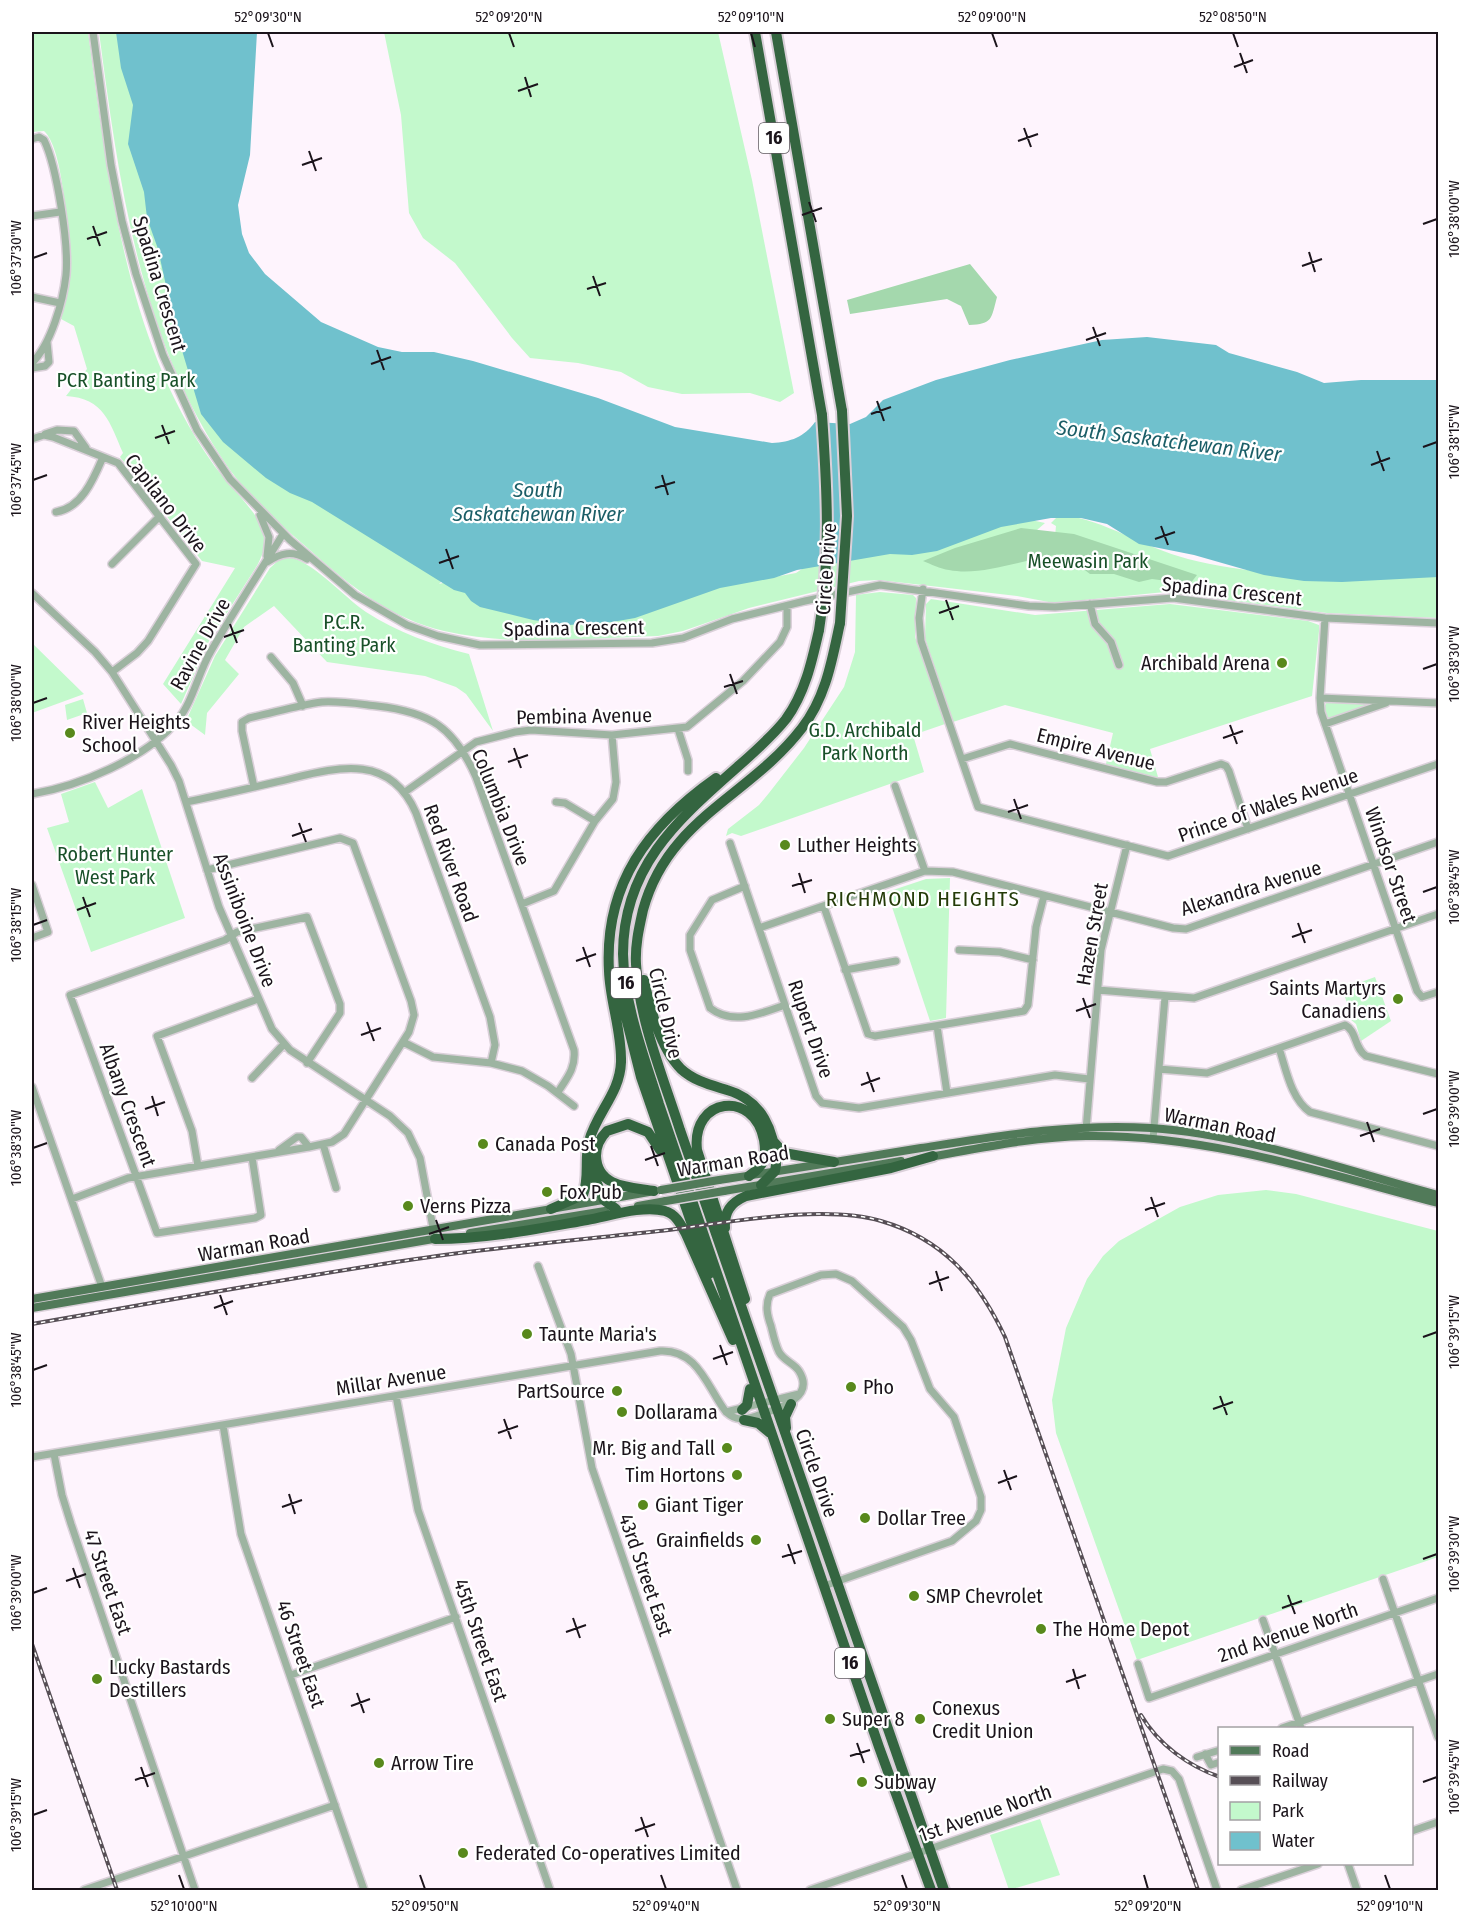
<svg xmlns="http://www.w3.org/2000/svg" width="1470" height="1922" viewBox="0 0 1470 1922" font-family="'Fira Sans Condensed',sans-serif">
	<rect width="100%" height="100%" fill="#fef4fd"/>
	<path fill="#c3f9cc" d="M32 32H88C108 176 125 338 211 461 224 481 260 514 265 534 268 544 262 555 258 564L209 641 181 704 163 684 235 568 202 561 120 457 123 453C110 423 104 398 66 396L87 369 74 326 61 319 71 273V263C67 233 64 149 44 131L32 132Z
		M99 32H119L125 55 444 579 439 584 450 581 709 589 796 573 805 567 1022 518 1045 523 1037 530 1055 536 1056 526 1051 523 1060 514C1107 521 1143 547 1188 559 1270 580 1355 575 1438 575V618L1327 613 1165 592 1054 603 1017 596 879 580 859 581 749 608 683 631 658 636C588 638 513 647 444 631 392 619 350 586 311 551 283 527 252 500 230 470 140 342 119 183 99 32Z
		M384 32H718L752 180 794 393 780 402 750 393 682 394 648 387 621 372 578 363 530 358 512 338 455 263 423 238 409 213 401 115Z
		M287 557C311 559 345 598 366 612 397 632 433 645 469 654L493 731 466 694 456 687 425 676 327 662 274 606 244 627 225 660 239 674 207 713 205 735 186 721 215 656 270 568 280 559Z
		M880 592 913 595 916 598 915 637 945 724 913 735 924 772 741 836 732 833 726 836 728 829 759 805 769 793 804 748 844 687 855 652 856 595Z
		M931 599 1035 615 1170 604 1308 621 1319 625V631L1312 696 1150 749 1158 777H1151L1106 764 1113 733 1005 705 953 722 925 638 926 604Z
		M32 643 84 694 32 713Z
		M83 699 87 713 67 720 65 705Z
		M1327 702 1366 703 1368 705 1331 719 1328 718 1324 707Z
		M95 782 108 808 142 789 185 918 91 952 47 828 69 822 61 794Z
		M950 878 946 1018 930 1021 887 892 926 879Z
		M1375 977 1391 1021 1361 1041 1356 1024 1350 1019V1011L1342 989Z
		M1266 1190 1296 1194 1438 1231V1557L1137 1660 1056 1433 1052 1400 1066 1328 1087 1279 1103 1256 1119 1241 1180 1207 1218 1195Z
		M1040 1819 1060 1875 1009 1890 990 1835Z"/>
	<path fill="#a4d8ad" d="M970 264 997 297C991 319 993 324 969 325L961 306 947 299 850 314 847 300Z
		M1021 528 1074 534 1197 575 1190 584 1152 579 1139 582 1114 574H1090L1064 554C1029 557 984 577 949 570 940 569 931 564 923 561L955 548Z"/>
	<path fill="#70c1cd" d="M116 32H257L250 155 238 205 242 234 249 253 265 274 321 322 378 347 402 352H434L473 361 598 398 675 427 772 443C791 442 804 437 815 422L850 424 866 417 883 400 936 380 1010 360 1102 340 1147 337 1216 345 1229 353 1297 372 1324 383 1361 380H1438V577L1342 582 1304 581 1264 575 1194 555 1139 544 1107 524 1081 518H1051L1001 527 937 551 912 555 890 554 797 570 774 578 720 588 635 618 612 622 569 625 533 620 480 607 471 601 465 593 454 590 312 502 290 493 266 478 223 442 201 414 175 327 158 249 147 218 144 192 128 144 133 105 121 68Z"/>
	<g fill="none" stroke-linecap="round" stroke-linejoin="round">
		<defs>
			<path id="minor" d="M93 32 111 165 122 221 136 274 163 355 197 430 230 479 290 540 355 595 407 625 438 636 480 645 652 643 683 638 732 619 805 601 880 585 1029 606 1055 607 1173 598 1325 618 1438 623
				M32 139 39 137 44 140C57 167 69 245 66 275 63 302 51 344 32 363
				M32 216 60 212
				M32 297 60 303
				M32 368 45 366 49 362 47 342
				M45 434 57 430 74 431 86 448
				M32 439 44 435 53 437 118 463 196 564 148 641 137 653 112 672
				M56 512C82 508 94 478 103 457
				M260 515 269 537 267 556
				M267 562C281 553 292 550 307 559
				M112 564 160 516
				M923 589 919 618 921 641 978 807 1168 856 1438 764
				M32 593 95 652 112 672 171 765 179 781 219 907 272 1029 290 1050 390 1116 408 1133 420 1158 434 1233
				M1090 604 1095 624 1111 642 1119 665
				M1325 618 1320 698 1321 712 1417 991 1422 997 1438 992
				M271 657 293 683 303 706
				M1320 698 1438 703
				M1325 724 1386 703
				M678 729 688 760V771
				M962 759 1010 744 1157 782H1166L1221 764 1226 766 1229 771 1248 829
				M895 786 925 871
				M254 787 242 731V722L249 718C273 713 298 705 322 702 341 701 359 704 377 706 430 712 454 727 476 777L574 1050C576 1068 567 1078 558 1092
				M405 792 476 742 515 732 531 730 612 735 687 727 743 681 780 642 787 627V606
				M32 794C79 786 145 759 177 721 193 702 198 673 211 651 234 611 259 573 283 534
				M186 802C216 796 246 789 276 782 329 770 388 748 416 813L490 1017 495 1045 491 1063
				M556 802 565 803 595 821
				M730 843 816 1096 822 1103 859 1108 1055 1075 1089 1079
				M32 885 48 932 32 938
				M745 886 712 900 690 935V950L710 1008C733 1026 762 1013 785 1005
				M522 904 554 891 595 821 613 799 616 782 612 735
				M824 907 868 1034 875 1036 1024 1011 1028 1005 1036 927 1044 896
				M759 928 925 871 953 872 1173 928 1186 929 1438 842
				M959 950 1000 952 1033 960
				M845 970 896 961
				M1098 990 1194 998 1438 914
				M937 1026 947 1093
				M403 1042 433 1057 491 1063 522 1071 548 1086 574 1106
				M1279 1048C1286 1069 1291 1099 1310 1112L1438 1146
				M1159 1069 1207 1073 1345 1025C1357 1031 1354 1048 1366 1056L1438 1074
				M252 1078 284 1044
				M32 1087 102 1287
				M1086 1130 1101 950 1127 845
				M1153 1139 1165 997
				M323 1144 336 1188
				M279 1150 297 1137H301L309 1147
				M252 1157 261 1215 255 1218 157 1233 70 995 225 940 237 932 307 917 340 1004V1013L307 1063
				M198 1166 192 1131 157 1036 258 999
				M72 1199 128 1178 309 1147 332 1142 344 1134 409 1032 414 1015 411 1001 353 843 340 838 207 870
				M538 1266 571 1354 592 1468 737 1890
				M396 1396 418 1510 550 1890
				M726 1412 799 1394
				M223 1425 241 1534 364 1890
				M54 1454 62 1495 71 1524 195 1890
				M32 1457 660 1351C698 1349 707 1387 726 1412 736 1421 744 1420 756 1416 773 1410 817 1400 799 1371 794 1363 784 1361 779 1352 775 1344 773 1334 771 1326 767 1315 765 1305 770 1294L821 1275 836 1274 852 1281 903 1327 911 1340 930 1389 954 1417 981 1497V1510L976 1521 952 1541 824 1586
				M1383 1579 1438 1737
				M1263 1620 1301 1728
				M1138 1664 1149 1698 1438 1598
				M291 1675 456 1617
				M1282 1728 1438 1674
				M1205 1754 1211 1765 1220 1762
				M1197 1757 1220 1750
				M1412 1831 1438 1822
				M1348 1864 1357 1890
				M84 1890 335 1805
				M810 1890 1163 1769 1172 1771 1179 1779 1217 1890
				M1241 1890 1318 1864"/>
			<path id="major" d="M929 1157C981 1148 1033 1137 1086 1136 1207 1134 1323 1173 1438 1203
				M719 1180C787 1170 854 1159 921 1148 998 1136 1073 1123 1151 1128 1245 1134 1347 1171 1438 1195
				M724 1191 901 1161
				M638 1206 666 1201
				M470 1233 605 1211
				M32 1299 649 1192
				M32 1308 439 1238"/>
			<path id="highway" d="M755 32 822 415
				M776 32 842 411
				M840 623C832 660 826 697 802 728 749 797 668 818 643 910 639 928 635 945 636 964 639 1020 663 1077 680 1130L944 1890
				M819 630C812 661 805 693 786 719 771 738 752 754 734 770 675 822 623 869 623 954 624 1005 644 1056 659 1104L879 1747 931 1890
				M616 978 641 1077 709 1274
				M644 980C650 1008 660 1048 681 1069 694 1081 711 1085 727 1090 762 1100 775 1131 776 1165L775 1171 761 1185
				M774 1142 784 1153 834 1162
				M590 1167 604 1200 616 1209
				M654 1191C631 1187 597 1188 596 1156 596 1146 600 1138 607 1131L628 1124 648 1132 660 1150
				M551 1209 583 1195C590 1177 584 1159 589 1141 597 1112 620 1093 621 1062 622 1032 610 1001 609 971 604 884 648 826 716 778
				M725 1228C724 1212 730 1203 746 1196L891 1168 933 1156
				M435 1239C487 1239 536 1229 587 1220 610 1216 642 1205 665 1211 676 1214 681 1225 686 1234L733 1340
				M745 1299 697 1150C691 1097 754 1089 764 1140 767 1158 764 1166 749 1176
				M742 1410 747 1405 750 1389
				M744 1420 758 1423 770 1433
				M786 1428 785 1417 791 1404"/>
		</defs>
		<use href="#minor" stroke="#dad0d9" stroke-width="10"/>
		<use href="#major" stroke="#dad0d9" stroke-width="11"/>
		<use href="#highway" stroke="#dad0d9" stroke-width="14"/>
		<use href="#minor" stroke="#9db4a1" stroke-width="7"/>
		<use href="#major" stroke="#517a59" stroke-width="8"/>
		<use href="#highway" stroke="#346540" stroke-width="10"/>
		<defs>
			<path id="rail" d="M32 1324C160 1302 287 1278 416 1259 496 1247 578 1240 659 1231 721 1224 822 1203 881 1221 943 1239 978 1280 1005 1337L1198 1890
				M32 1644 117 1890
				M1141 1715C1158 1744 1188 1766 1220 1777"/>
		</defs>
		<use href="#rail" stroke="#574f56" stroke-width="4"/>
		<use href="#rail" stroke="#fff" stroke-width="1.5" stroke-dasharray="4.5" stroke-linecap="butt"/>
		<defs>
			<path id="major-bridge" d="M661 1190 719 1180
				M666 1201 724 1191"/>
			<path id="highway-bridge" d="M840 623 847 516 842 411
				M819 630C831 559 827 487 822 415"/>
		</defs>
		<use href="#major-bridge" stroke="#dad0d9" stroke-width="11" stroke-linecap="butt"/>
		<use href="#highway-bridge" stroke="#dad0d9" stroke-width="14" stroke-linecap="butt"/>
		<use href="#major-bridge" stroke="#517a59" stroke-width="8"/>
		<use href="#highway-bridge" stroke="#346540" stroke-width="10"/>
	</g>
	<path fill="none" stroke="#1b141b" stroke-width="2" d="M268 33 273 47M509 33 514 47M751 33 755 47M992 33 997 47M1233 33 1238 47M1240 53 1247 73M1234 67 1253 60M525 77 531 97M518 91 538 84M1024 128 1031 147M1018 141 1038 134M309 151 316 171M302 165 322 158M809 202 816 222M802 215 822 208M1423 224 1437 219M93 226 100 246M87 239 107 232M1309 252 1315 272M33 258 47 253M1302 266 1322 259M593 276 600 296M587 289 606 283M1093 327 1100 346M1086 340 1106 333M377 350 384 370M371 364 391 357M877 401 884 421M871 414 891 407M162 425 169 444M155 438 175 431M1423 447 1437 442M1377 451 1384 471M1371 465 1390 458M662 475 668 495M33 480 47 475M655 488 675 482M1161 526 1168 545M1155 539 1175 532M446 549 453 569M439 563 459 556M946 600 953 620M939 613 959 606M230 624 237 643M224 637 244 630M1423 669 1437 664M730 674 737 694M724 687 743 681M33 703 47 698M1230 725 1237 744M1223 738 1243 731M514 748 521 768M508 762 528 755M1014 799 1021 819M1008 812 1028 805M299 823 306 842M292 836 312 829M799 873 805 893M792 886 812 880M1423 892 1437 887M83 897 90 917M77 910 96 903M1298 923 1305 943M33 925 47 920M1292 937 1312 930M583 947 590 967M576 961 596 954M1083 998 1090 1018M1076 1011 1096 1004M367 1022 374 1041M361 1035 381 1028M867 1072 874 1092M861 1085 880 1078M152 1096 158 1116M145 1109 165 1102M1423 1114 1437 1109M1367 1122 1374 1142M1360 1136 1380 1129M651 1146 658 1166M33 1148 47 1143M645 1160 665 1153M1151 1197 1158 1217M1145 1210 1165 1203M436 1220 443 1240M429 1234 449 1227M936 1271 942 1291M929 1284 949 1277M220 1295 227 1315M214 1308 233 1301M1423 1337 1437 1332M720 1345 727 1365M713 1359 733 1352M33 1370 47 1365M1220 1396 1227 1415M1213 1409 1233 1402M504 1419 511 1439M498 1433 518 1426M1004 1470 1011 1490M998 1483 1017 1476M289 1494 295 1514M282 1507 302 1500M788 1544 795 1564M782 1557 802 1551M1423 1559 1437 1554M73 1568 80 1588M66 1581 86 1574M33 1593 47 1588M1288 1595 1295 1614M1282 1608 1302 1601M573 1618 580 1638M566 1632 586 1625M1073 1669 1079 1689M1066 1682 1086 1675M357 1693 364 1713M351 1706 370 1699M857 1743 864 1763M850 1756 870 1750M141 1767 148 1787M135 1780 155 1773M1423 1782 1437 1777M33 1815 47 1810M641 1817 648 1837M635 1831 655 1824M179 1875 184 1889M420 1875 425 1889M661 1875 666 1889M902 1875 907 1889M1144 1875 1148 1889M1385 1875 1390 1889"/>
	<g fill="#58891c" stroke="#fff" stroke-width="2">
		<circle cx="1282" cy="663" r="6"/>
		<circle cx="70" cy="733" r="6"/>
		<circle cx="785" cy="845" r="6"/>
		<circle cx="1398" cy="999" r="6"/>
		<circle cx="483" cy="1144" r="6"/>
		<circle cx="547" cy="1192" r="6"/>
		<circle cx="408" cy="1206" r="6"/>
		<circle cx="527" cy="1334" r="6"/>
		<circle cx="851" cy="1387" r="6"/>
		<circle cx="617" cy="1391" r="6"/>
		<circle cx="622" cy="1412" r="6"/>
		<circle cx="727" cy="1448" r="6"/>
		<circle cx="737" cy="1475" r="6"/>
		<circle cx="643" cy="1505" r="6"/>
		<circle cx="865" cy="1518" r="6"/>
		<circle cx="756" cy="1540" r="6"/>
		<circle cx="914" cy="1596" r="6"/>
		<circle cx="1041" cy="1629" r="6"/>
		<circle cx="97" cy="1679" r="6"/>
		<circle cx="830" cy="1719" r="6"/>
		<circle cx="920" cy="1719" r="6"/>
		<circle cx="379" cy="1763" r="6"/>
		<circle cx="862" cy="1782" r="6"/>
		<circle cx="463" cy="1853" r="6"/>
	</g>
	<g text-anchor="middle" stroke-width="4.5" stroke-linejoin="round" paint-order="stroke">
		<g fill="#fff" stroke="#5f5a5f" stroke-width="1.5">
			<rect x="759" y="123" width="30" height="30" rx="4.5"/>
			<rect x="611" y="968" width="30" height="30" rx="4.5"/>
			<rect x="835" y="1648" width="30" height="30" rx="4.5"/>
		</g>
		<g font-size="18" font-weight="bold" fill="#1b141b">
			<text x="774" y="144">16</text>
			<text x="626" y="989">16</text>
			<text x="850" y="1669">16</text>
		</g>
		<g font-size="20" fill="#1b141b" stroke="#fff">
			<text transform="translate(160 284) rotate(73)" y="7">Spadina Crescent</text>
			<text transform="translate(166 503) rotate(52)" y="7">Capilano Drive</text>
			<text transform="translate(826 569) rotate(-86)" y="7">Circle Drive</text>
			<text transform="translate(1232 591) rotate(6)" y="7">Spadina Crescent</text>
			<text transform="translate(574 628) rotate(-1)" y="7">Spadina Crescent</text>
			<text transform="translate(200 644) rotate(-61)" y="7">Ravine Drive</text>
			<text transform="translate(584 716) rotate(-1)" y="7">Pembina Avenue</text>
			<text transform="translate(1096 749) rotate(14)" y="7">Empire Avenue</text>
			<text transform="translate(1268 805) rotate(-19)" y="7">Prince of Wales Avenue</text>
			<text transform="translate(501 807) rotate(68)" y="7">Columbia Drive</text>
			<text transform="translate(451 863) rotate(70)" y="7">Red River Road</text>
			<text transform="translate(1391 865) rotate(71)" y="7">Windsor Street</text>
			<text transform="translate(1251 888) rotate(-17)" y="7">Alexandra Avenue</text>
			<text transform="translate(245 920) rotate(69)" y="7">Assiniboine Drive</text>
			<text transform="translate(1092 934) rotate(-80)" y="7">Hazen Street</text>
			<text transform="translate(666 1013) rotate(77)" y="7">Circle Drive</text>
			<text transform="translate(811 1029) rotate(71)" y="7">Rupert Drive</text>
			<text transform="translate(128 1105) rotate(70)" y="7">Albany Crescent</text>
			<text transform="translate(1220 1125) rotate(11)" y="7">Warman Road</text>
			<text transform="translate(733 1161) rotate(-9)" y="7">Warman Road</text>
			<text transform="translate(254 1245) rotate(-10)" y="7">Warman Road</text>
			<text transform="translate(391 1380) rotate(-9)" y="7">Millar Avenue</text>
			<text transform="translate(817 1473) rotate(71)" y="7">Circle Drive</text>
			<text transform="translate(646 1575) rotate(71)" y="7">43rd Street East</text>
			<text transform="translate(108 1582) rotate(71)" y="7">47 Street East</text>
			<text transform="translate(1288 1632) rotate(-19)" y="7">2nd Avenue North</text>
			<text transform="translate(481 1640) rotate(71)" y="7">45th Street East</text>
			<text transform="translate(301 1654) rotate(71)" y="7">46 Street East</text>
			<text transform="translate(985 1813) rotate(-19)" y="7">1st Avenue North</text>
		</g>
		<g font-size="20" fill="#185028" stroke="#fff">
			<text x="126" y="387">PCR Banting Park</text>
			<text x="1088" y="568">Meewasin Park</text>
			<text x="344" y="629">P.C.R.<tspan x="344" dy="23">Banting Park</tspan></text>
			<text x="865" y="737">G.D. Archibald<tspan x="865" dy="23">Park North</tspan></text>
			<text x="115" y="861">Robert Hunter<tspan x="115" dy="23">West Park</tspan></text>
		</g>
		<g font-size="20" fill="#1b141b" stroke="#fff" text-anchor="start">
			<text x="1270" y="670" text-anchor="end">Archibald Arena</text>
			<text x="82" y="729">River Heights<tspan x="82" dy="23">School</tspan></text>
			<text x="797" y="852">Luther Heights</text>
			<text x="1386" y="995" text-anchor="end">Saints Martyrs<tspan x="1386" dy="23">Canadiens</tspan></text>
			<text x="495" y="1151">Canada Post</text>
			<text x="559" y="1199">Fox Pub</text>
			<text x="420" y="1213">Verns Pizza</text>
			<text x="539" y="1341">Taunte Maria's</text>
			<text x="863" y="1394">Pho</text>
			<text x="605" y="1398" text-anchor="end">PartSource</text>
			<text x="634" y="1419">Dollarama</text>
			<text x="715" y="1455" text-anchor="end">Mr. Big and Tall</text>
			<text x="725" y="1482" text-anchor="end">Tim Hortons</text>
			<text x="655" y="1512">Giant Tiger</text>
			<text x="877" y="1525">Dollar Tree</text>
			<text x="744" y="1547" text-anchor="end">Grainfields</text>
			<text x="926" y="1603">SMP Chevrolet</text>
			<text x="1053" y="1636">The Home Depot</text>
			<text x="109" y="1674">Lucky Bastards<tspan x="109" dy="23">Destillers</tspan></text>
			<text x="932" y="1715">Conexus<tspan x="932" dy="23">Credit Union</tspan></text>
			<text x="842" y="1726">Super 8</text>
			<text x="391" y="1770">Arrow Tire</text>
			<text x="874" y="1789">Subway</text>
			<text x="475" y="1860">Federated Co-operatives Limited</text>
		</g>
		<g font-size="21" font-style="italic" fill="#1b5e67" stroke="#fff">
			<text transform="translate(1169 441) rotate(7)" y="7">South Saskatchewan River</text>
			<text x="538" y="497">South<tspan x="538" dy="24">Saskatchewan River</tspan></text>
		</g>
		<g font-size="21" letter-spacing="1.5" fill="#243b08" stroke="#fff">
			<text x="923" y="906">RICHMOND HEIGHTS</text>
		</g>
	</g>
	<rect width="1470" height="1922" fill="none" stroke="#ffffff" stroke-width="66"/>
	<rect x="1218" y="1727" width="195" height="138" fill="#ffffff" stroke="#a4a1a4" stroke-width="1.5"/>
	<rect x="1230" y="1746" width="30" height="9" fill="#517a59" stroke="#a4a1a4" stroke-width="1.5"/>
	<text x="1272" y="1757" font-size="18" fill="#1b141b">Road</text>
	<rect x="1230" y="1776" width="30" height="9" fill="#574f56" stroke="#a4a1a4" stroke-width="1.5"/>
	<text x="1272" y="1787" font-size="18" fill="#1b141b">Railway</text>
	<rect x="1230" y="1802" width="30" height="18" fill="#c3f9cc" stroke="#a4a1a4" stroke-width="1.5"/>
	<text x="1272" y="1817" font-size="18" fill="#1b141b">Park</text>
	<rect x="1230" y="1832" width="30" height="18" fill="#70c1cd" stroke="#a4a1a4" stroke-width="1.5"/>
	<text x="1272" y="1847" font-size="18" fill="#1b141b">Water</text>
	<rect x="33" y="33" width="1404" height="1856" fill="none" stroke="#1b141b" stroke-width="2"/>
	<g font-size="15" text-anchor="middle" fill="#1b141b">
		<text x="268" y="22">52°09'30"N</text>
		<text x="509" y="22">52°09'20"N</text>
		<text x="751" y="22">52°09'10"N</text>
		<text x="992" y="22">52°09'00"N</text>
		<text x="1233" y="22">52°08'50"N</text>
		<text transform="translate(1454 219) rotate(-90)" y="5">106°38'00"W</text>
		<text transform="translate(16 258) rotate(-90)" y="5">106°37'30"W</text>
		<text transform="translate(1454 442) rotate(-90)" y="5">106°38'15"W</text>
		<text transform="translate(16 480) rotate(-90)" y="5">106°37'45"W</text>
		<text transform="translate(1454 664) rotate(-90)" y="5">106°38'30"W</text>
		<text transform="translate(16 703) rotate(-90)" y="5">106°38'00"W</text>
		<text transform="translate(1454 887) rotate(-90)" y="5">106°38'45"W</text>
		<text transform="translate(16 925) rotate(-90)" y="5">106°38'15"W</text>
		<text transform="translate(1454 1109) rotate(-90)" y="5">106°39'00"W</text>
		<text transform="translate(16 1148) rotate(-90)" y="5">106°38'30"W</text>
		<text transform="translate(1454 1332) rotate(-90)" y="5">106°39'15"W</text>
		<text transform="translate(16 1370) rotate(-90)" y="5">106°38'45"W</text>
		<text transform="translate(1454 1554) rotate(-90)" y="5">106°39'30"W</text>
		<text transform="translate(16 1593) rotate(-90)" y="5">106°39'00"W</text>
		<text transform="translate(1454 1777) rotate(-90)" y="5">106°39'45"W</text>
		<text transform="translate(16 1815) rotate(-90)" y="5">106°39'15"W</text>
		<text x="184" y="1911">52°10'00"N</text>
		<text x="425" y="1911">52°09'50"N</text>
		<text x="666" y="1911">52°09'40"N</text>
		<text x="907" y="1911">52°09'30"N</text>
		<text x="1148" y="1911">52°09'20"N</text>
		<text x="1390" y="1911">52°09'10"N</text>
	</g>
</svg>
